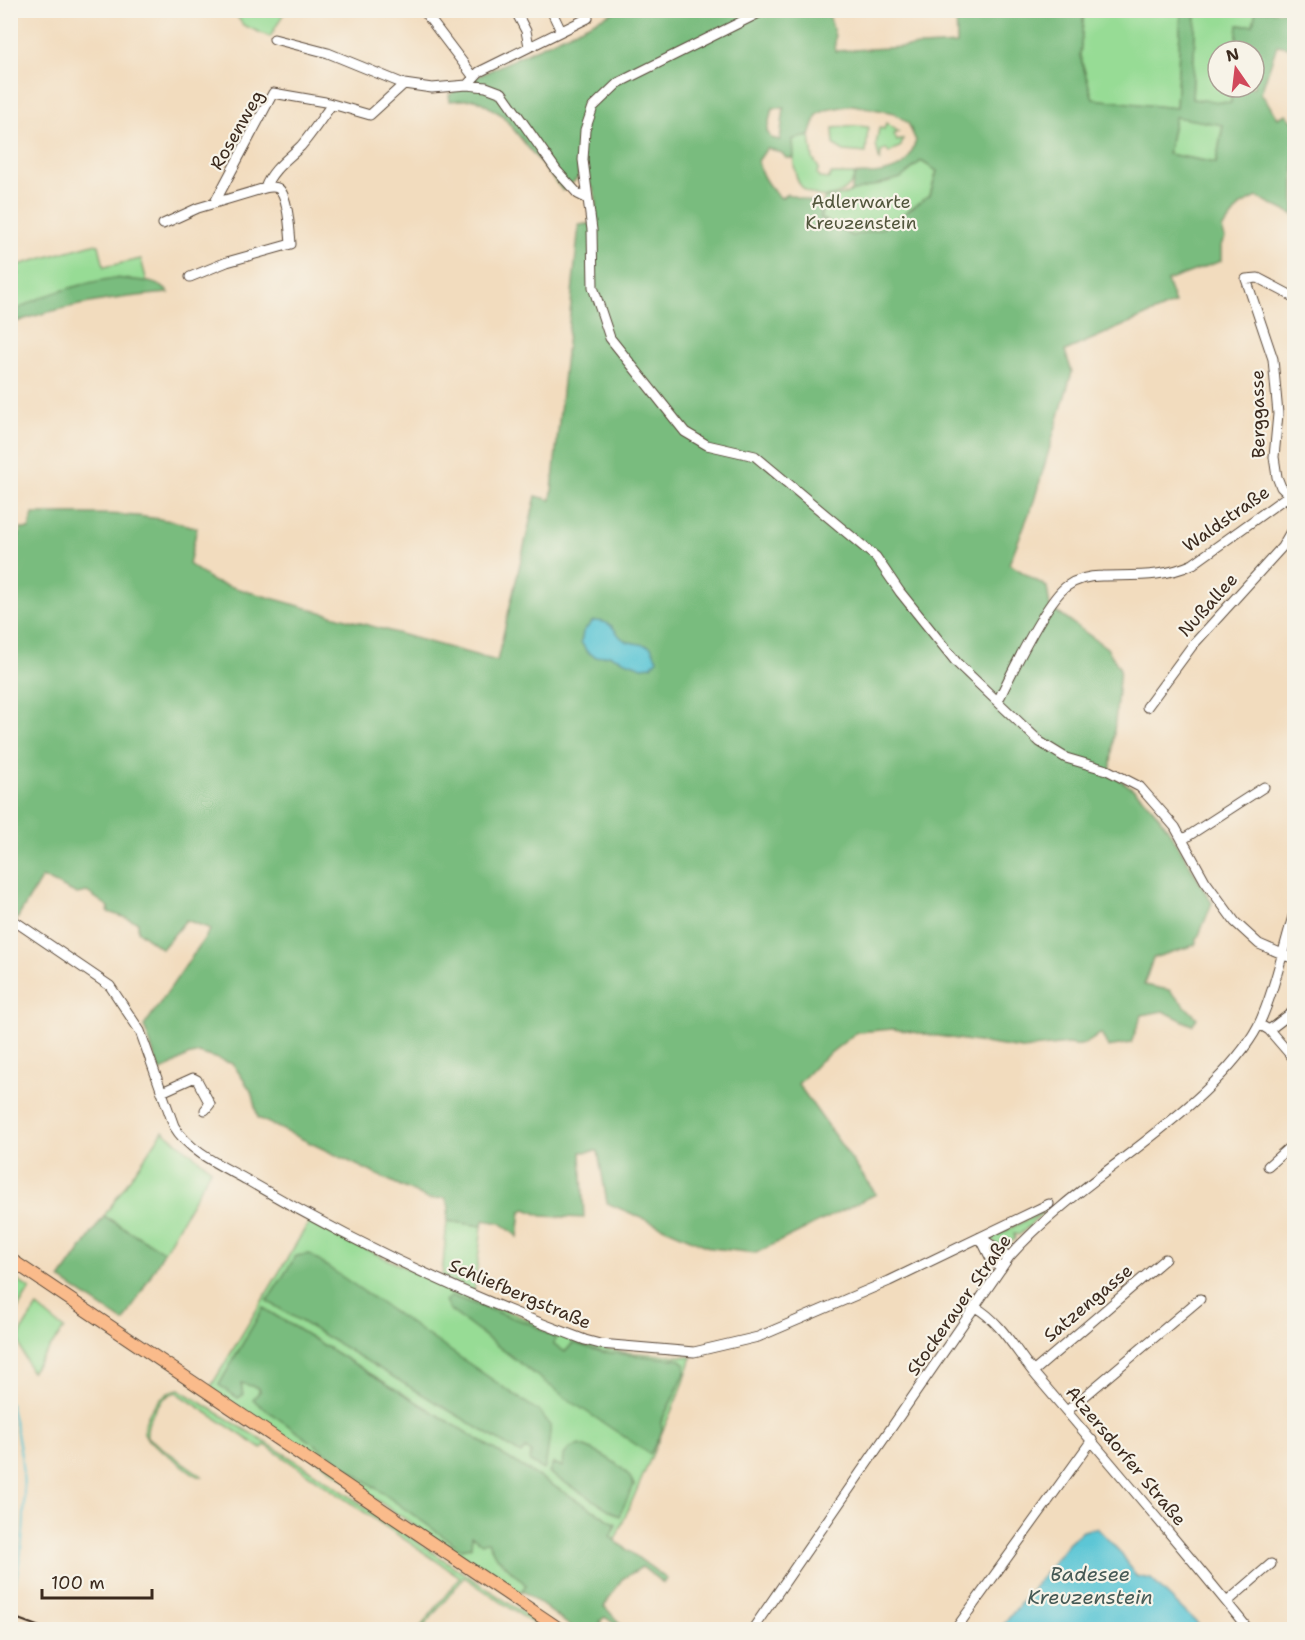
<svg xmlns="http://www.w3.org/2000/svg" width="1305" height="1640" viewBox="0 0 1305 1640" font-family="'Shantell Sans',sans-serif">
	<rect width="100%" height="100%" fill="#f7f3e8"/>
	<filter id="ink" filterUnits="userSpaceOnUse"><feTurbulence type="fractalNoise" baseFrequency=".0167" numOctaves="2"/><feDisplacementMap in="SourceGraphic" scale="12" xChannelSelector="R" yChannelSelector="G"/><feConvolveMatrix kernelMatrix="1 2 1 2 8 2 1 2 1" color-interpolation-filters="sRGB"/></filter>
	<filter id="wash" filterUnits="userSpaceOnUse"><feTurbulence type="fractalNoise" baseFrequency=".008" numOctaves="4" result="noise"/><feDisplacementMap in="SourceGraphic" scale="24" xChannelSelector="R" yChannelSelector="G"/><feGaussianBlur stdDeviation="1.35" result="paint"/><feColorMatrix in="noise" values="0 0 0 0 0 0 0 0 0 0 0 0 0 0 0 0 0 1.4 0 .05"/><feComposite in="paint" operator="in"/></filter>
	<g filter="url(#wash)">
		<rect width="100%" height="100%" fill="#f2dcbe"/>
		<path fill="#97dc95" stroke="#69835a" stroke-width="1.5" fill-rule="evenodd" d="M217 11H285L270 37 243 25 234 12 226 15Z
			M1084 11H1181L1176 108 1093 100 1080 55Z
			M1196 11H1256L1253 26 1238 25 1236 51H1218V87H1232L1231 103 1192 100Z
			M1175 116 1223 125 1216 163 1168 154Z
			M886 123 899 132 894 134 897 141 903 139 901 146 889 153 886 149 881 152 880 162 876 145 879 128 884 129Z
			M856 126 868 127 866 153 844 151 834 145 833 128Z
			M810 136 813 159 819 168 817 173 819 178 828 179 831 174H855C850 198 816 204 801 186 792 174 794 153 793 139Z
			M921 161 937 171 930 195 883 228 852 236 821 218 824 198C835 198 842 196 852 191 882 179 894 188 921 161Z
			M93 244 99 245 104 267 141 259 147 282 115 278 23 308 11 315V304L16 302 14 298 11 304V278L19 274 14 271 11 273V267Z
			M163 1131 211 1169 164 1252 104 1216Z
			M1048 1209 1019 1235 1014 1234 1015 1239 1003 1248 989 1239Z
			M447 1221 482 1226 474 1292 442 1277Z
			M309 1222 425 1277 589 1345 622 1352 692 1357 684 1382 615 1540 610 1537 616 1524 263 1308 219 1385 242 1388 240 1382 259 1388 258 1404 472 1536 488 1542 495 1555 526 1585 521 1592 500 1583 210 1388ZM452 1296 533 1325 555 1338 554 1344 565 1352 573 1343 603 1352 681 1360 685 1364V1373L661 1422V1431L566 1398ZM586 1448 620 1468V1516L549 1473 553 1463 564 1467Z
			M11 1276 30 1289 11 1320Z
			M37 1307 64 1329 31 1372C15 1336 15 1340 37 1307Z
			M179 1389 312 1471 547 1629H541L464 1577 422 1629H419L460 1577 265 1445 262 1449 176 1392C160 1396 145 1421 147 1437L202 1476H197L148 1440 144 1433C143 1416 161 1391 179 1389Z"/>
		<path fill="#79bc7e" stroke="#5a734e" stroke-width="1.5" fill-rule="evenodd" d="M1084 10 1080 56 1093 99 1176 108 1181 11H1196L1192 99 1231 103 1232 87H1254V51H1236L1238 25H1253L1256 11H1294V48L1277 45 1261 93 1278 118 1286 114 1294 123V215L1257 197 1241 205 1222 229 1225 238 1221 245V261L1167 281 1175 303 1065 351 1072 372 1034 501 1009 564 1047 587 1050 607 1107 648 1120 669 1110 775C1158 795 1185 860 1212 903L1195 945 1153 958 1144 985 1169 990 1197 1018 1192 1025 1163 1011 1142 1015 1131 1043 1108 1047 1101 1033C1092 1040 1081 1049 1069 1044L1022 1049 893 1029 857 1032 819 1062 798 1084 876 1194 756 1253 711 1248 607 1203 598 1151 581 1152 584 1218 542 1216 526 1209 521 1211 518 1237 501 1223 483 1220 482 1226 447 1221 449 1207 446 1198 428 1199 258 1118 251 1091 233 1064 199 1053 187 1056 160 1072 144 1026 211 929 186 920 162 949 138 931V922L108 912 109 907 87 892 77 894 42 877 17 919 11 914 10 564 21 529H29L33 514C83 514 149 511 197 528L189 564 214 582 497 661 536 496 551 500 579 225 595 223 593 209 597 204 593 188 589 185 586 163 579 164 578 178 563 191 502 115 476 99 450 101 449 95 470 80 616 11H828L835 36V51L957 44 956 11ZM853 105 894 113 908 123 916 141C913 147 910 159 905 163 891 174 872 175 855 174L851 192 901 178 921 161 937 171 930 195 883 228 852 236 821 218 822 205 787 194 781 198C769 188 761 177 758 161L767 148 782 153 786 158H794L793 139 810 136 817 115 826 110ZM772 108H784L780 140 771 138 767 131ZM1175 117 1223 125 1216 163 1168 154Z
			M115 278C133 280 157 279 169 293 115 297 64 305 13 323L11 318C20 298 93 281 115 278Z
			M104 1216 164 1252 124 1322 60 1279Z
			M309 1254 541 1413C544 1417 548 1421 550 1426 551 1431 546 1465 544 1470L530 1462 531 1452 525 1449 521 1454 267 1301 296 1256Z
			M452 1296 533 1325 555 1338 554 1344 565 1352 573 1343 603 1352 681 1360 685 1364V1373L661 1422 662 1431 650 1454 566 1398 450 1310 445 1301Z
			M263 1308 616 1524 610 1537 667 1579 663 1583 642 1567 622 1579 604 1606 625 1629H621L605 1617 600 1621 606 1629H574L522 1590 526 1585 495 1555 488 1542 482 1543 472 1536 471 1547 461 1549 258 1404 253 1399 260 1391 259 1388 241 1383 243 1395 238 1398 219 1385Z
			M580 1445C598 1452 627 1466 634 1485L619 1516 549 1473 553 1463 563 1467 564 1455 570 1448Z"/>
		<path fill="#5bc6d5" stroke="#4b787a" stroke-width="1.5" d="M593 621C617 620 614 636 626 641 634 644 643 643 651 647L657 659 652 666 642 667 609 655 596 657 587 652 581 642 583 632Z
			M1097 1528 1122 1554 1136 1576 1151 1579 1203 1629H1000L1068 1544 1082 1531Z"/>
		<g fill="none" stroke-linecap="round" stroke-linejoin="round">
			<path stroke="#5bc6d5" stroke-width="2" d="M10 1404C29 1470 29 1537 10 1603"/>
		</g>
	</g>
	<g filter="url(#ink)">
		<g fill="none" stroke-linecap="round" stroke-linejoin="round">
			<defs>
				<path id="minor" d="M423 10 473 76
					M515 10 526 31 529 46
					M551 10 561 31
					M765 10 618 83 593 107 585 130 583 160 592 230 593 287 610 338 685 432 707 445 755 456 876 557 900 592 957 663 1040 742 1066 758 1107 770 1140 787 1175 827 1205 881 1235 922 1259 944 1294 959
					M1276 10 1294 12
					M274 39 328 53 404 84 432 88 467 85 486 87 502 93 557 171 578 194 588 199
					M467 85 479 72 588 18 586 10
					M265 188C272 169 288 159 301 146 312 133 322 118 332 104
					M215 202 273 93 325 102 370 115 404 84
					M163 224 198 208 265 188C269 187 275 186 279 189 288 196 290 232 291 244L227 262 190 277
					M1294 297 1258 278 1246 279 1273 359 1278 414 1274 457 1277 477 1281 487 1289 495 1294 514
					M998 701C1010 676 1046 600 1067 586 1077 579 1090 576 1102 576 1134 575 1163 578 1193 564L1289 495 1294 494
					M1147 707 1192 646 1282 547 1294 526
					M1182 840 1264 787
					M10 918 110 986 140 1031 174 1126C189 1152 222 1166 247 1180 354 1243 469 1297 585 1340L600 1344 694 1352 758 1337 889 1281 1049 1204
					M1259 1024 1269 1030 1294 1059
					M1269 1030 1294 1011
					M162 1092 193 1078 197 1080 210 1104 205 1110
					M1268 1166 1294 1143
					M980 1237 991 1259 1001 1269
					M981 1238 1009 1257
					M975 1307C1002 1322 1018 1355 1038 1378 1109 1461 1180 1544 1249 1630
					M1033 1372 1165 1259
					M1067 1411 1200 1299
					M1227 1602 1271 1564
					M752 1630 1009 1257C1066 1193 1142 1151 1204 1092 1224 1073 1245 1051 1258 1026 1273 996 1284 946 1294 913
					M955 1630 1092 1440"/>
				<path id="major" d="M10 1259 561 1630"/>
			</defs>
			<use href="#minor" stroke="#564536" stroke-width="11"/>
			<use href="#major" stroke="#564536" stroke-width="14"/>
			<use href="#minor" stroke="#fff" stroke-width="9"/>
			<use href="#major" stroke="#fabb8b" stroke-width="12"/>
			<path stroke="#3b2a1e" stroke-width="2" d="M10 1616 48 1630"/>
		</g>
	</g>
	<g text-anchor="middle" stroke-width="4.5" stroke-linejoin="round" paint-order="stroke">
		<g font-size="18" fill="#3b2a1e" stroke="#f7f3e8">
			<text transform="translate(237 130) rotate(-60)" y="6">Rosenweg</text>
			<text transform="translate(1258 414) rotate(-91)" y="6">Berggasse</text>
			<text transform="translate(1226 519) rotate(-35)" y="6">Waldstraße</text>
			<text transform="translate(1208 605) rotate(-48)" y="6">Nußallee</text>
			<text transform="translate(520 1294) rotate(23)" y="6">Schliefbergstraße</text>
			<text transform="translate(1088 1303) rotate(-40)" y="6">Satzengasse</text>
			<text transform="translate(959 1305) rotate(-55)" y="6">Stockerauer Straße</text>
			<text transform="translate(1126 1456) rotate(50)" y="6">Atzersdorfer Straße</text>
		</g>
		<g font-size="18" fill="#52563c" stroke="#f7f3e8">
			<text x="861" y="208">Adlerwarte<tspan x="861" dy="21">Kreuzenstein</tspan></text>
		</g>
		<g font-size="20" font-style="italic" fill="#455955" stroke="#f7f3e8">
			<text x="1090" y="1581">Badesee<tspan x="1090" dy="23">Kreuzenstein</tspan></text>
		</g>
	</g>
	<rect width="1305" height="1640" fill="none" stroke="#f7f3e8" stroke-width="36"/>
	<g transform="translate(1236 69) rotate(346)"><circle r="28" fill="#f7f3e8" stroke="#aca397" stroke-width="1.5"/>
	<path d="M0-4.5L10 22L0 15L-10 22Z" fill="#d1495b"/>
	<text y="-9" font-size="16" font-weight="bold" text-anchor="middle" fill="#3b2a1e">N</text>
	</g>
	<path d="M42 1589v9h110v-9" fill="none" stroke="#3b2a1e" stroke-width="3"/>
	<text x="51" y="1589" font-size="18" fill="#3b2a1e" stroke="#f7f3e8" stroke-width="4.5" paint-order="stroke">100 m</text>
</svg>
